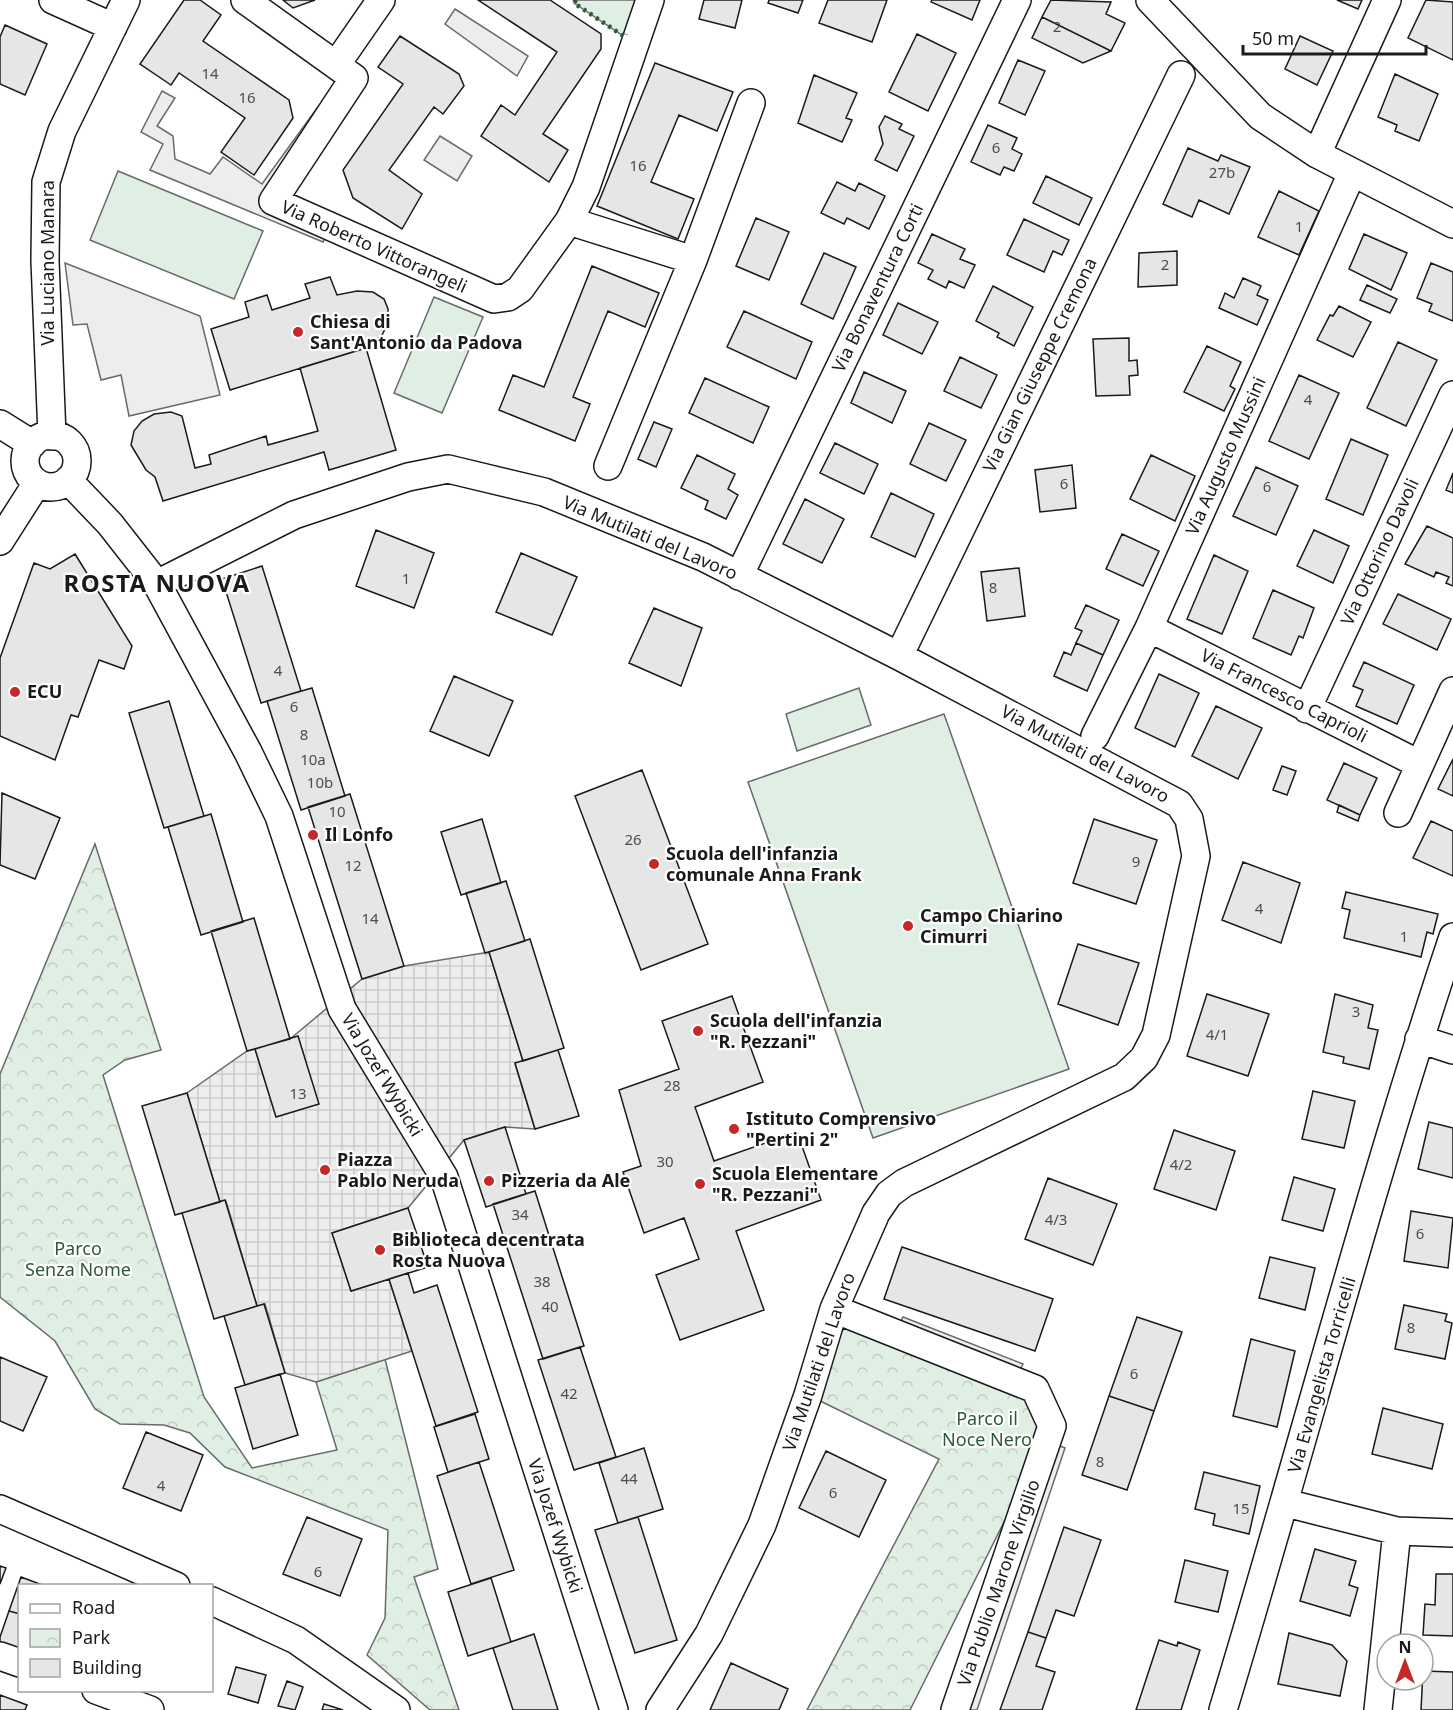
<svg xmlns="http://www.w3.org/2000/svg" width="1453" height="1710" viewBox="0 0 1453 1710" font-family="'Noto Sans',sans-serif">
	<defs>
		<pattern id="park-crowns" width="20" height="18" patternUnits="userSpaceOnUse" patternTransform="scale(1.5)"><rect width="20" height="18" fill="#e0efe3"/><path d="M2 6a3 3 0 1 1 6 0M12 15a3 3 0 1 1 6 0" fill="none" stroke="#c0ccc2"/></pattern>
		<pattern id="plaza-grid" width="8" height="8" patternUnits="userSpaceOnUse" patternTransform="scale(1.5)"><rect width="8" height="8" fill="#ededed"/><path d="M0 4h8M4 0v8" fill="none" stroke="#cbcbcb"/></pattern>
	</defs>
	<rect width="100%" height="100%" fill="#fff"/>
	<path fill="#e0efe3" stroke="#6a6a6a" stroke-width="1.5" d="M576 0H638L625 37 574 3Z
		M118 171 263 231 234 299 90 240Z
		M434 297 483 317 442 413 394 393Z
		M859 688 871 725 797 751 786 714Z
		M944 714 1069 1069 873 1138 748 782Z"/>
	<path fill="url(#park-crowns)" stroke="#6a6a6a" stroke-width="1.5" d="M95 844 161 1050 125 1060 103 1075 204 1397 252 1468 337 1450 316 1382 385 1359 438 1569 414 1577 459 1710H430L367 1655 385 1618 388 1530 225 1467 190 1433 164 1425 120 1424 95 1409 55 1341 0 1297V1074Z
		M834 1309 1035 1389 1052 1426 910 1710H807L939 1459 808 1395Z"/>
	<path fill="#ededed" stroke="#6a6a6a" stroke-width="1.5" d="M455 9 528 56 517 76 445 24Z
		M162 91 175 98 157 126 173 136 175 159 210 174 223 157 262 184 317 108 329 118 273 202 331 227 323 242 150 170 163 144 141 132Z
		M440 136 472 156 457 181 424 160Z
		M65 263 200 316 220 395 129 416 121 375 101 380 87 324 73 325Z
		M903 1317 1023 1364 1015 1381 895 1333Z
		M1047 1441 1065 1448 977 1710H955Z"/>
	<path fill="url(#plaza-grid)" stroke="#6a6a6a" stroke-width="1.5" d="M489 952 523 1061 515 1064 535 1129 505 1127 464 1140 408 1208 332 1233 351 1291 389 1279 412 1351 316 1382 285 1373 265 1304 257 1306 226 1201 220 1202 187 1093 247 1051 255 1049 276 1116 318 1104 298 1037 290 1039 362 979 404 966Z"/>
	<path fill="#e6e6e6" stroke="#1a1a1a" stroke-width="1.5" d="M184 0H200L221 15 203 41 289 100 293 118 254 175 221 152 245 118 179 73 171 85 140 64Z
		M283 0H315L293 8Z
		M478 0H550L601 34V49L543 134 568 150 549 182 481 136 501 105 515 115 557 52Z
		M704 0H742L735 28 699 19Z
		M769 0H803L798 13 768 3Z
		M828 0H887L872 42 819 23Z
		M932 0H980L972 20 931 2Z
		M1051 0 1111 2 1106 14 1125 23 1111 51 1042 17Z
		M1337 0H1362L1358 9Z
		M1426 0 1453 2V60L1408 38Z
		M1042 17 1111 51 1083 63 1032 38Z
		M5 25 47 44 25 95 0 84V37Z
		M917 34 956 53 928 111 889 92Z
		M400 36 459 74 464 86 443 114 434 107 389 170 422 194 402 229 353 198 343 170 403 84 378 67Z
		M1300 36 1333 51 1317 85 1285 69Z
		M1018 60 1045 71 1025 115 999 103Z
		M655 63 733 92 717 131 679 115 651 182 694 199 678 239 597 206Z
		M1395 74 1438 94 1419 141 1395 131 1397 125 1378 117Z
		M814 75 857 93 846 118 852 120 842 142 798 123Z
		M885 116 902 124 899 129 914 136 897 171 875 160 883 144 879 127Z
		M988 125 1017 138 1012 149 1022 154 1014 171 1004 167 1000 175 971 162Z
		M1188 148 1218 161 1221 155 1250 167 1229 214 1199 200 1192 217 1163 204Z
		M1046 176 1092 198 1079 225 1033 203Z
		M837 182 855 191 859 183 885 196 869 229 847 218 844 224 821 213Z
		M1279 191 1319 211 1299 255 1258 237Z
		M756 218 789 232 769 280 736 266Z
		M1024 219 1069 240 1062 255 1053 251 1044 272 1007 255Z
		M932 234 965 249 960 259 975 265 964 288 949 281 946 288 928 279 933 270 918 263Z
		M1364 234 1407 253 1391 290 1349 269Z
		M1177 251V285L1138 287 1139 253Z
		M824 253 856 267 833 319 801 304Z
		M1431 263 1453 272V321L1429 311 1432 304 1417 298Z
		M592 266 659 293 645 327 608 311 573 397 590 404 575 441 499 410 513 375 544 387Z
		M330 277 337 295 357 291 373 292 384 299 388 309V323L382 335 366 348 230 390 211 329 249 317 245 302 267 295 272 310 310 298 305 284Z
		M1243 278 1261 286 1257 295 1268 300 1257 325 1219 308 1225 293 1234 298Z
		M1367 285 1397 299 1390 313 1360 300Z
		M993 286 1033 307 1014 346 997 337 999 333 976 321Z
		M898 303 938 322 922 354 883 335Z
		M1339 306 1371 322 1353 357 1317 340 1330 315 1333 316Z
		M744 311 812 342 796 379 727 347Z
		M1129 338V361L1137 360 1138 375 1129 376 1130 395 1096 396 1093 339Z
		M1398 342 1437 360 1406 426 1367 408Z
		M1207 346 1241 362 1230 386 1235 389 1224 411 1184 392Z
		M366 348 396 450 329 470 324 452 163 501 155 477 146 470 131 445 134 431 142 421 154 414 171 412 182 416 195 468 211 464 209 455 266 436 268 445 318 431 300 368Z
		M960 357 997 375 981 408 944 391Z
		M864 372 906 391 892 423 851 403Z
		M1299 375 1339 393 1309 459 1269 441Z
		M705 378 769 407 753 443 689 413Z
		M654 422 672 429 656 467 638 459Z
		M929 423 966 440 946 481 910 464Z
		M1351 439 1388 455 1363 515 1326 499Z
		M835 443 878 464 864 494 820 473Z
		M697 455 735 474 728 489 738 495 726 519 705 509 708 501 681 488Z
		M1151 455 1195 476 1175 521 1130 499Z
		M1072 465 1076 508 1040 512 1035 470Z
		M1256 467 1298 486 1276 535 1233 516Z
		M1453 473V493L1446 490Z
		M891 493 934 514 915 557 871 537Z
		M805 499 844 519 822 563 783 544Z
		M1427 526 1453 538V586L1446 583 1449 577 1436 572 1434 577 1405 564Z
		M376 530 434 553 414 608 356 586Z
		M1314 530 1349 546 1333 583 1297 566Z
		M1122 534 1159 551 1143 586 1106 569Z
		M521 553 577 577 552 635 496 612Z
		M75 554 132 646 124 669 99 660 78 717 71 715 55 760 0 736V658L34 563 50 569Z
		M1214 555 1248 571 1222 634 1187 619Z
		M262 566 301 691 261 703 222 579Z
		M1019 568 1025 616 987 621 981 572Z
		M1273 590 1314 608 1303 638 1299 636 1291 655 1253 638Z
		M1398 594 1451 619 1437 650 1383 624Z
		M1086 605 1119 620 1103 655 1076 643 1082 631 1075 628Z
		M654 608 702 628 681 686 629 663Z
		M1076 643 1103 655 1087 691 1054 676 1064 652 1071 655Z
		M1364 662 1414 685 1397 724 1356 706 1363 690 1353 686Z
		M1159 674 1199 693 1175 747 1135 728Z
		M454 676 513 701 489 756 430 731Z
		M312 688 345 796 301 810 267 701Z
		M169 701 204 816 164 828 129 713Z
		M1216 706 1262 728 1238 779 1192 756Z
		M1453 759V796L1438 789Z
		M1344 763 1377 778 1360 815 1327 800Z
		M1282 766 1296 771 1287 795 1273 790Z
		M642 770 708 944 641 970 575 796Z
		M2 793 60 818 35 879 0 865Z
		M350 794 404 966 362 979 308 807Z
		M1339 805 1360 815 1358 821 1337 812Z
		M211 814 243 922 201 935 168 827Z
		M482 819 501 883 461 895 441 832Z
		M1094 819 1157 840 1136 904 1073 883Z
		M1431 821 1453 831V876L1413 858Z
		M1243 862 1300 883 1281 943 1222 920Z
		M506 881 525 941 485 953 466 893Z
		M1346 892 1438 914 1433 934 1427 932 1421 957 1344 938 1350 910 1342 908Z
		M254 918 290 1039 247 1051 211 931Z
		M530 939 564 1048 523 1061 489 952Z
		M1078 944 1139 963 1118 1025 1058 1004Z
		M1207 994 1269 1014 1248 1076 1187 1056Z
		M1335 994 1373 1005 1368 1028 1378 1030 1369 1069 1343 1063 1344 1057 1323 1052Z
		M732 996 763 1082 695 1107 714 1161 797 1132 821 1200 736 1231 764 1310 680 1340 656 1275 699 1259 684 1218 644 1233 623 1172 641 1166 619 1090 679 1069 662 1021Z
		M298 1036 319 1104 276 1117 255 1049Z
		M558 1050 579 1116 535 1129 515 1063Z
		M1313 1091 1355 1101 1344 1148 1302 1139Z
		M187 1093 220 1202 175 1215 142 1106Z
		M1429 1122 1453 1128V1178L1418 1169Z
		M505 1127 526 1194 486 1207 464 1140Z
		M1174 1130 1235 1151 1216 1210 1154 1189Z
		M1294 1177 1335 1189 1323 1231 1282 1220Z
		M1048 1178 1117 1204 1093 1265 1025 1239Z
		M535 1191 584 1346 543 1359 493 1204Z
		M225 1200 257 1306 214 1319 182 1213Z
		M408 1208 428 1267 351 1291 332 1233Z
		M1411 1211 1453 1218 1448 1268 1404 1261Z
		M902 1247 1053 1299 1035 1351 884 1299Z
		M1270 1257 1315 1268 1305 1310 1259 1298Z
		M408 1273 414 1293 437 1285 478 1412 436 1426 389 1279Z
		M264 1304 285 1373 245 1385 224 1316Z
		M1404 1305 1447 1314 1445 1321 1452 1323 1445 1359 1395 1349Z
		M1137 1317 1182 1332 1154 1411 1109 1396Z
		M1251 1339 1295 1351 1277 1427 1233 1416Z
		M580 1347 616 1457 574 1470 538 1360Z
		M0 1357 47 1377 23 1431 0 1421Z
		M280 1374 298 1435 253 1449 235 1388Z
		M1109 1396 1154 1411 1127 1490 1082 1475Z
		M1383 1408 1443 1424 1432 1469 1372 1454Z
		M475 1414 489 1459 448 1472 434 1427Z
		M146 1432 203 1455 181 1511 123 1488Z
		M644 1448 663 1509 618 1523 599 1463Z
		M826 1451 886 1480 859 1537 799 1508Z
		M479 1462 514 1570 471 1584 437 1476Z
		M1204 1472 1260 1486 1249 1534 1213 1525 1215 1514 1195 1509Z
		M307 1517 362 1539 340 1596 283 1574Z
		M638 1517 677 1640 635 1653 595 1530Z
		M1064 1527 1101 1540 1074 1616 1056 1610 1046 1638 1028 1632Z
		M1315 1549 1356 1561 1349 1585 1358 1588 1350 1616 1300 1601Z
		M1185 1560 1228 1571 1218 1612 1175 1602Z
		M0 1566 6 1568 0 1584Z
		M1436 1574H1453V1636L1423 1635 1425 1604 1435 1605Z
		M21 1577 45 1586H20V1614L9 1611Z
		M491 1578 511 1642 468 1656 448 1592Z
		M9 1611 20 1614V1652L0 1646V1637Z
		M1028 1632 1046 1638 1036 1666 1055 1672 1042 1710H1000Z
		M1289 1633 1332 1645 1347 1661 1340 1696 1278 1684Z
		M534 1634 558 1710H513L493 1648Z
		M1159 1640 1177 1646 1178 1642 1200 1650 1181 1710H1136Z
		M731 1663 788 1689 779 1710H710Z
		M236 1667 266 1675 258 1703 228 1694Z
		M1423 1671 1453 1672V1710H1421Z
		M287 1681 303 1687 295 1710 278 1706Z
		M0 1695 27 1705 25 1710H0Z
		M324 1704 343 1710H322Z"/>
	<g fill="none" stroke-linecap="round" stroke-linejoin="round">
		<defs>
			<path id="minor" d="M53 0 113 27
				M245 0 354 78 273 201 494 299 508 297 520 289 569 221 586 187 650 0
				M1150 0 1260 116 1317 154 1453 224
				M336 65 381 0
				M1317 154 1387 0
				M569 221 693 260 608 466
				M693 260 751 103
				M0 424 32 444
				M25 461a26 26 0 1 1 52 0a26 26 0 1 1-52 0Z
				M52 436 45 261 46 182 62 131 126 0
				M68 480 110 524 157 584 248 752 279 816 342 1009 444 1177 614 1710
				M0 541 37 483
				M739 576 1017 0
				M157 584 294 515 408 477 448 469 544 492 703 557 899 656 1179 804 1189 819 1196 856 1156 1035 1144 1058 1124 1077 904 1183 889 1194 876 1213 834 1309 808 1395 762 1525 709 1634 660 1710
				M1149 628 1419 764
				M899 656 1181 75
				M1307 709 1453 395
				M1095 736 1149 628 1352 173
				M1398 813 1453 691
				M1419 1039 1453 1050
				M834 1309 1035 1389 1052 1426 955 1710
				M1286 1503 1397 1531 1453 1533
				M0 1509 176 1586
				M212 1601 296 1640 396 1710
				M0 1656 20 1663
				M96 1690 150 1710
				M1223 1710C1301 1453 1368 1192 1453 937
				M1378 1710 1397 1531"/>
		</defs>
		<use href="#minor" stroke="#1a1a1a" stroke-width="30"/>
		<use href="#minor" stroke="#fff" stroke-width="27"/>
		<path stroke="#2b5a34" stroke-width="4.5" stroke-dasharray="3 4.5" stroke-linecap="butt" d="M576 0 574 3 625 37 626 34"/>
	</g>
	<g fill="#c62828" stroke="#fff" stroke-width="2">
		<circle cx="298" cy="332" r="6"/>
		<circle cx="15" cy="692" r="6"/>
		<circle cx="313" cy="835" r="6"/>
		<circle cx="654" cy="864" r="6"/>
		<circle cx="908" cy="926" r="6"/>
		<circle cx="698" cy="1031" r="6"/>
		<circle cx="734" cy="1129" r="6"/>
		<circle cx="325" cy="1170" r="6"/>
		<circle cx="489" cy="1181" r="6"/>
		<circle cx="700" cy="1184" r="6"/>
		<circle cx="380" cy="1250" r="6"/>
	</g>
	<g text-anchor="middle" stroke-width="4.5" stroke-linejoin="round" paint-order="stroke">
		<g font-size="15" fill="#4d4d4d">
			<text x="1057" y="32">2</text>
			<text x="210" y="79">14</text>
			<text x="247" y="103">16</text>
			<text x="996" y="153">6</text>
			<text x="638" y="171">16</text>
			<text x="1222" y="178">27b</text>
			<text x="1299" y="232">1</text>
			<text x="1165" y="270">2</text>
			<text x="1308" y="405">4</text>
			<text x="1064" y="489">6</text>
			<text x="1267" y="492">6</text>
			<text x="406" y="584">1</text>
			<text x="993" y="593">8</text>
			<text x="278" y="676">4</text>
			<text x="294" y="712">6</text>
			<text x="304" y="740">8</text>
			<text x="313" y="765">10a</text>
			<text x="320" y="788">10b</text>
			<text x="337" y="817">10</text>
			<text x="633" y="845">26</text>
			<text x="1136" y="867">9</text>
			<text x="353" y="871">12</text>
			<text x="1259" y="914">4</text>
			<text x="370" y="924">14</text>
			<text x="1404" y="942">1</text>
			<text x="1356" y="1017">3</text>
			<text x="1217" y="1040">4/1</text>
			<text x="672" y="1091">28</text>
			<text x="298" y="1099">13</text>
			<text x="665" y="1167">30</text>
			<text x="1181" y="1170">4/2</text>
			<text x="520" y="1220">34</text>
			<text x="1056" y="1225">4/3</text>
			<text x="1420" y="1239">6</text>
			<text x="542" y="1287">38</text>
			<text x="550" y="1312">40</text>
			<text x="1411" y="1333">8</text>
			<text x="1134" y="1379">6</text>
			<text x="569" y="1399">42</text>
			<text x="1100" y="1467">8</text>
			<text x="629" y="1484">44</text>
			<text x="161" y="1491">4</text>
			<text x="833" y="1498">6</text>
			<text x="1241" y="1514">15</text>
			<text x="318" y="1577">6</text>
		</g>
		<g font-size="18" fill="#1a1a1a" stroke="#fff">
			<text transform="translate(374 247) rotate(24)" y="6">Via Roberto Vittorangeli</text>
			<text transform="translate(48 263) rotate(-90)" y="6">Via Luciano Manara</text>
			<text transform="translate(878 288) rotate(-64)" y="6">Via Bonaventura Corti</text>
			<text transform="translate(1040 365) rotate(-64)" y="6">Via Gian Giuseppe Cremona</text>
			<text transform="translate(1226 456) rotate(-66)" y="6">Via Augusto Mussini</text>
			<text transform="translate(650 538) rotate(23)" y="6">Via Mutilati del Lavoro</text>
			<text transform="translate(1380 552) rotate(-65)" y="6">Via Ottorino Davoli</text>
			<text transform="translate(1284 696) rotate(27)" y="6">Via Francesco Caprioli</text>
			<text transform="translate(1085 754) rotate(28)" y="6">Via Mutilati del Lavoro</text>
			<text transform="translate(382 1075) rotate(59)" y="6">Via Jozef Wybicki</text>
			<text transform="translate(819 1362) rotate(-71)" y="6">Via Mutilati del Lavoro</text>
			<text transform="translate(1322 1375) rotate(-74)" y="6">Via Evangelista Torricelli</text>
			<text transform="translate(555 1526) rotate(72)" y="6">Via Jozef Wybicki</text>
			<text transform="translate(999 1583) rotate(-71)" y="6">Via Publio Marone Virgilio</text>
		</g>
		<g font-size="18" font-weight="bold" fill="#1a1a1a" stroke="#fff" text-anchor="start">
			<text x="310" y="328">Chiesa di<tspan x="310" dy="21">Sant'Antonio da Padova</tspan></text>
			<text x="27" y="698">ECU</text>
			<text x="325" y="841">Il Lonfo</text>
			<text x="666" y="860">Scuola dell'infanzia<tspan x="666" dy="21">comunale Anna Frank</tspan></text>
			<text x="920" y="922">Campo Chiarino<tspan x="920" dy="21">Cimurri</tspan></text>
			<text x="710" y="1027">Scuola dell'infanzia<tspan x="710" dy="21">"R. Pezzani"</tspan></text>
			<text x="746" y="1125">Istituto Comprensivo<tspan x="746" dy="21">"Pertini 2"</tspan></text>
			<text x="337" y="1166">Piazza<tspan x="337" dy="21">Pablo Neruda</tspan></text>
			<text x="712" y="1180">Scuola Elementare<tspan x="712" dy="21">"R. Pezzani"</tspan></text>
			<text x="501" y="1187">Pizzeria da Ale</text>
			<text x="392" y="1246">Biblioteca decentrata<tspan x="392" dy="21">Rosta Nuova</tspan></text>
		</g>
		<g font-size="18" fill="#2b5a34" stroke="#fff">
			<text x="78" y="1255">Parco<tspan x="78" dy="21">Senza Nome</tspan></text>
			<text x="987" y="1425">Parco il<tspan x="987" dy="21">Noce Nero</tspan></text>
		</g>
		<g font-size="24" font-weight="bold" letter-spacing="1.5" fill="#1a1a1a" stroke="#fff">
			<text x="157" y="592">ROSTA NUOVA</text>
		</g>
	</g>
	<rect x="18" y="1584" width="195" height="108" fill="#ffffff" stroke="#a3a3a3" stroke-width="1.5"/>
	<rect x="30" y="1604" width="30" height="9" fill="#ffffff" stroke="#a3a3a3" stroke-width="1.5"/>
	<text x="72" y="1614" font-size="18" fill="#1a1a1a">Road</text>
	<rect x="30" y="1629" width="30" height="18" fill="url(#park-crowns)" stroke="#a3a3a3" stroke-width="1.5"/>
	<text x="72" y="1644" font-size="18" fill="#1a1a1a">Park</text>
	<rect x="30" y="1659" width="30" height="18" fill="#e6e6e6" stroke="#a3a3a3" stroke-width="1.5"/>
	<text x="72" y="1674" font-size="18" fill="#1a1a1a">Building</text>
	<g transform="translate(1405 1662)"><circle r="28" fill="#ffffff" stroke="#a3a3a3" stroke-width="1.5"/>
	<path d="M0-4.5L10 22L0 15L-10 22Z" fill="#c62828"/>
	<text y="-9" font-size="16" font-weight="bold" text-anchor="middle" fill="#1a1a1a">N</text>
	</g>
	<path d="M1243 45v9h183v-9" fill="none" stroke="#1a1a1a" stroke-width="3"/>
	<text x="1252" y="45" font-size="18" fill="#1a1a1a" stroke="#ffffff" stroke-width="4.5" paint-order="stroke">50 m</text>
</svg>
